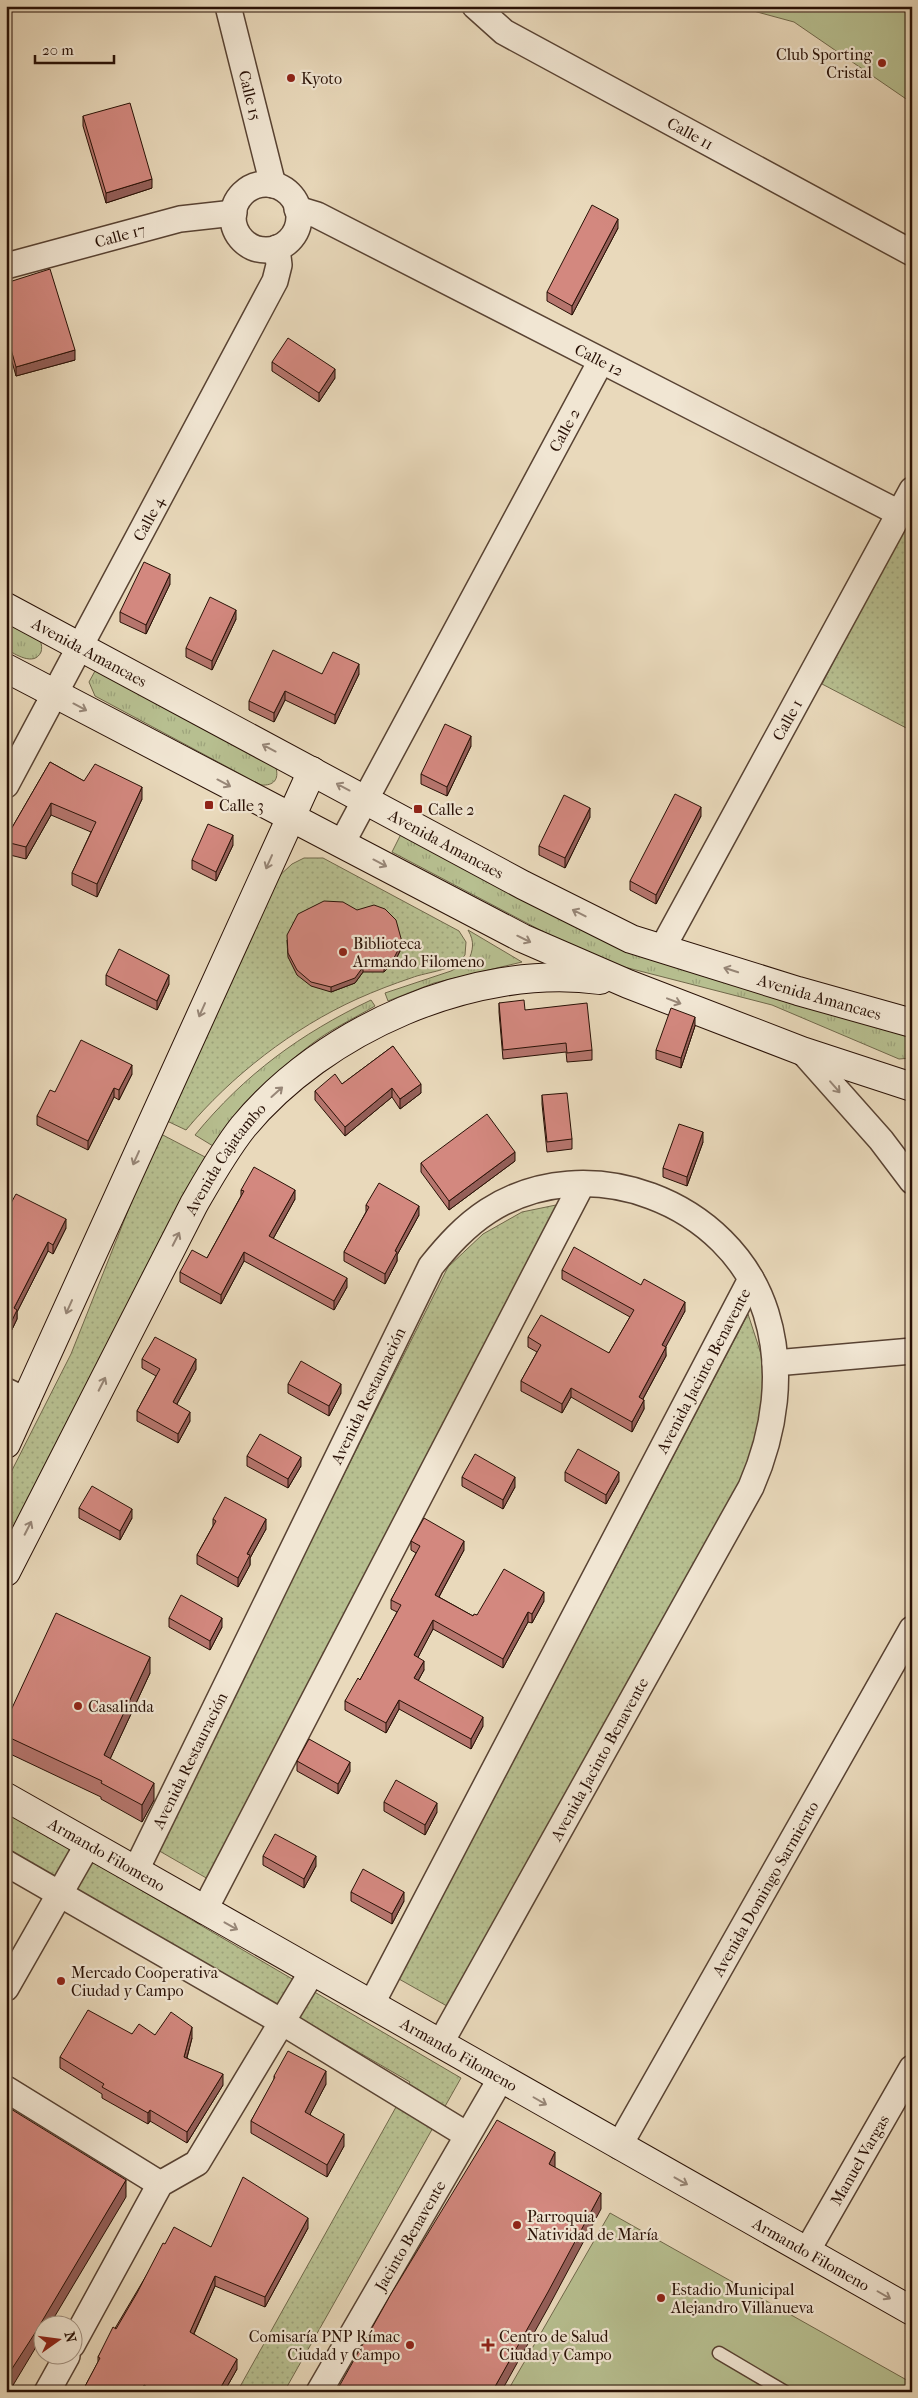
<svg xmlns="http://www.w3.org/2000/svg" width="918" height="2398" viewBox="0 0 918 2398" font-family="'IM FELL French Canon',serif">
	<defs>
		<pattern id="grass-tufts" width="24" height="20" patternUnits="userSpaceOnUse" patternTransform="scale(1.25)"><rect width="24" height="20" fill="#b7bf90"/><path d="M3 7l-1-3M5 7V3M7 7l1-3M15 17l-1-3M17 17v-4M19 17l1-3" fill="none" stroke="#9da37b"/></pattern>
		<pattern id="park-dots" width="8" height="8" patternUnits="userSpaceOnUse" patternTransform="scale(1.25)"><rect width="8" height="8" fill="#b7bf90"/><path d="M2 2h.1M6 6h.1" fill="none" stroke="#9da37b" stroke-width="1.8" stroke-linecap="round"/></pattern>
	</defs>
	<rect width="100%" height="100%" fill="#e9d9bb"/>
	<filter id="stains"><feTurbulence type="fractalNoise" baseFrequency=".004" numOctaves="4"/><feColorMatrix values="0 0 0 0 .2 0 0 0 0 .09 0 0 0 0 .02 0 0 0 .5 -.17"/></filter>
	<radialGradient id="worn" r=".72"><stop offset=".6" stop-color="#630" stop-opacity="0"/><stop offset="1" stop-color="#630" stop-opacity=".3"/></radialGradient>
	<path fill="url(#grass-tufts)" stroke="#70684b" d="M6 621C16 626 34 631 40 641 42 644 42 649 41 652 34 667 15 654 6 649Z
		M95 671H107L276 768C279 779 274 786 261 785L95 696 89 682Z
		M403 830 565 917 912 1032V1058L899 1059 772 1005 597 960 392 852Z
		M468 930 522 962 434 983 388 1001 385 993 451 971 468 962C473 950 475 942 468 930Z
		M371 1000 375 1006C353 1019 329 1030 309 1046 272 1073 242 1111 213 1146L195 1135C245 1074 300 1034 371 1000Z"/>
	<path fill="url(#park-dots)" stroke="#70684b" d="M912 511V731L822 684Z
		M304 858H323L459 931 466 942 465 955C452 972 429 971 411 978 393 984 375 991 357 999 293 1028 231 1076 186 1130L167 1121 278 877 292 864Z
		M159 1133 205 1157 6 1543V1482L71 1354Z
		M556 1205 549 1244 215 1883 156 1849 448 1267 483 1234 522 1212Z
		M748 1314 763 1360 767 1437 454 2010 399 1979Z
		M6 1811 461 2078 284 2392H237L410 2082 6 1848Z"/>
	<path fill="#b7bf90" stroke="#70684b" d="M735 6H912V103L794 22Z
		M610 2213 912 2383V2392H507Z"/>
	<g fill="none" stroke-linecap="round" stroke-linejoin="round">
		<defs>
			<path id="lane" d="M719 2353 785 2392"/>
			<g id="street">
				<path id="s1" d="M228 6 273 185"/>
				<path id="s2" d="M475 6 504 32 912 253"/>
				<circle cx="266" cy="217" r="33"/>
				<path id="s3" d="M297 209 317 215 899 513"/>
				<path id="s4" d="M6 266 180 219 234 213"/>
				<path id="s5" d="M6 785 275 281 279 265 277 248"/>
				<path id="s6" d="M342 843 601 361"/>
				<path id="s7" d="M662 949 912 490"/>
				<path d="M802 1051 881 1140 912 1181"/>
				<path d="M775 1363 912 1351"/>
				<path d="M6 1391 27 1401"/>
				<path d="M6 1863 282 2022 467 2135"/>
				<path id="s8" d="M136 1870 431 1266C448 1245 465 1226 488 1211 587 1147 731 1201 766 1313 784 1371 775 1432 751 1487L440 2044"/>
				<path d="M204 1911 582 1184"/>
				<path d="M6 1988 88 1844"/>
				<path id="s9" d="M371 2005 751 1279"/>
				<path d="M6 2089 160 2184"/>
				<path id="s10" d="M619 2146 912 1629"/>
				<path id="s11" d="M807 2251 912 2068"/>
				<path d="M72 2345 160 2184 197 2163 312 1972"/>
				<path d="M47 2392 67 2356"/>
				<path id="s12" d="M319 2392 501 2078"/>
			</g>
			<g id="secondary">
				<path id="s13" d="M6 607 523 885 631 939 798 991 912 1023"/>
				<path d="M6 668 522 938 628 984 802 1051 912 1087"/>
				<path d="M6 1444 312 771"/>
				<path id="s14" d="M6 1572 194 1204C209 1178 224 1151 243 1127 323 1030 473 963 600 980"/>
				<path id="s15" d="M6 1797 912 2311"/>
			</g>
		</defs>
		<use href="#lane" stroke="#594333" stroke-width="15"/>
		<use href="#street" stroke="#594333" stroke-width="28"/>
		<use href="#secondary" stroke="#291106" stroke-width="30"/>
		<use href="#lane" stroke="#f1e6d3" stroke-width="12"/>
		<use href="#street" stroke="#f1e6d3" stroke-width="25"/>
		<use href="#secondary" stroke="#f1e6d3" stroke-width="28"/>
	</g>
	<path fill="#b5756d" stroke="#291106" d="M83 116 152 188 106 203 83 126Z
		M618 228 572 315 547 301V292Z
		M6 283 75 360 16 376 9 351 6 352Z
		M272 362 335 378 319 402 272 371Z
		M170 584 146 634 120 622V612Z
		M236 619 212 670 186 657V648Z
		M322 674H359L335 724 285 700 274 722 249 710V701Z
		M471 746 447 796 421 784V774Z
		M50 762 84 781 142 799 97 897 72 885V873L91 832 51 815 26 859 6 854V838Z
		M701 816 656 904 630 890V881Z
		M590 817 565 868 539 855V846Z
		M233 845 216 881 192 869V860Z
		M287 940 402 947 395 961 384 972H363L355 983 331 992 311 986 297 975 288 957Z
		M106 975 169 984 157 1010 106 985Z
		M499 1003 525 1010 592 1050V1060L567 1062 566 1052 503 1059 499 1012Z
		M695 1026 681 1068 656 1059V1050Z
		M393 1046 421 1093 400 1109 392 1097 345 1136 315 1100V1091L342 1084Z
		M132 1074 119 1100 114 1097 88 1150 37 1125V1116L55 1092Z
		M542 1095 572 1139V1149L547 1152 542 1104Z
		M703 1142 687 1186 663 1177V1168Z
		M515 1161 449 1210 421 1172V1163Z
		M241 1190 295 1199 273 1239 347 1287 334 1310 244 1261 221 1304 180 1282V1272L207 1258 241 1196Z
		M366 1205 419 1215 397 1255V1261L385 1284 344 1261V1252L366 1212Z
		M6 1212 66 1228 53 1254 48 1251 17 1312V1319L6 1342Z
		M562 1270 685 1311 665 1347 666 1356 643 1399 644 1409 632 1432 571 1397 562 1413 521 1391V1381L537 1352 528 1347V1337L609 1353 630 1317 562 1279Z
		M142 1359 196 1369 177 1404 190 1421 178 1443 137 1421V1411L156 1376 142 1368Z
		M288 1384 341 1393 329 1416 288 1393Z
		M247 1456 301 1466 288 1488 247 1466Z
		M565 1472 619 1481 606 1504 565 1481Z
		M462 1477 515 1487 503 1509 462 1486Z
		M79 1508 132 1518 120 1540 79 1518Z
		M213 1519 266 1529 250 1558V1565L238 1587 197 1564V1555L213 1526Z
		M411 1541 464 1550 439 1597 473 1616 544 1601 532 1623 528 1622 503 1668 433 1629 418 1657 424 1670 418 1681 483 1726 471 1749 399 1709 386 1733 345 1710V1701L360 1680 397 1612 391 1609V1600L416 1553 411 1550Z
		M169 1618 222 1627 210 1650 169 1627Z
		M150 1673 110 1759 154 1800 142 1822 101 1799V1797L6 1752V1721Z
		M297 1761 350 1771 338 1794 297 1771Z
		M384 1802 437 1812 425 1835 384 1811Z
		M263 1856 316 1866 304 1888 263 1865Z
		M351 1892 404 1901 392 1924 351 1901Z
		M132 2034 155 2035 192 2038 187 2058 223 2085 187 2143 150 2121 148 2124 102 2098V2094L60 2068V2057Z
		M274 2076 326 2084 310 2114 344 2146 327 2177 251 2133V2121L274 2080Z
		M308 2228 265 2307 215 2286 194 2334 237 2369 224 2392H82L98 2362V2357L165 2244 211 2247Z"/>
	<path fill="#945f59" stroke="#291106" d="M152 179V188L106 203V193Z
		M618 219V228L572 315V306Z
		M9 342V351L6 352V343Z
		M75 350V360L16 376V367Z
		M335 369V378L319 402V393Z
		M170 574V584L146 634V625Z
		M236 610V619L212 670V661Z
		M359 664V674L335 724V715Z
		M285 691V700L274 722V713Z
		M471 736V746L447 796V787Z
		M142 787V799L97 897V884Z
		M51 803V815L26 859V847Z
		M701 807V816L656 904V895Z
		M590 808V817L565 868V858Z
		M233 835V845L216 881V872Z
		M402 942V947L395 961 384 972V967Z
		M363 967V972L355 983 331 992V987Z
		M169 975V984L157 1010V1001Z
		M695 1017V1026L681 1068V1058Z
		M132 1065V1074L119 1100V1090Z
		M421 1084V1093L400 1109V1099Z
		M114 1088V1097L88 1150V1141Z
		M392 1088V1097L345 1136V1127Z
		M703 1132V1142L687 1186V1177Z
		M515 1152V1161L449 1210V1201Z
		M295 1190V1199L269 1246V1236Z
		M419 1206V1215L397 1255V1261L385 1284V1274L395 1251Z
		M66 1219V1228L53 1254V1245Z
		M48 1242V1251L17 1312V1319L6 1342V1333L14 1308Z
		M244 1252V1261L221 1304V1295Z
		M347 1278V1287L334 1310V1301Z
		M685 1302V1311L662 1354V1345Z
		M666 1347V1356L639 1406V1397Z
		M196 1359V1369L173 1411V1402Z
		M341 1384V1393L329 1416V1406Z
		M571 1388V1397L562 1413V1404Z
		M644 1400V1409L632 1432V1422Z
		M190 1412V1421L178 1443V1434Z
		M301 1457V1466L288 1488V1479Z
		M619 1472V1481L606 1504V1495Z
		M515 1477V1487L503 1509V1500Z
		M132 1509V1518L120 1540V1531Z
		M266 1519V1529L250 1558V1565L238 1587V1578L247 1554Z
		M464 1541V1550L435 1604V1595Z
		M544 1592V1601L532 1623V1614Z
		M528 1612V1622L503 1668V1659Z
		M222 1618V1627L210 1650V1641Z
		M433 1620V1629L414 1665V1655Z
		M150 1657V1673L104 1772V1755Z
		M424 1661V1670L414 1688V1678Z
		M399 1700V1709L386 1733V1723Z
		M483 1717V1726L471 1749V1739Z
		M350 1762V1771L338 1794V1784Z
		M154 1783V1800L142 1822V1805Z
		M437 1803V1812L425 1835V1825Z
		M316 1856V1866L304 1888V1879Z
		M404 1892V1901L392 1924V1914Z
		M192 2027V2038L184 2068V2057Z
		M326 2071V2084L305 2124V2112Z
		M223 2074V2085L187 2143V2132Z
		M150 2110V2121L148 2124V2113Z
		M344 2134V2146L327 2177V2165Z
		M555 2152V2168L549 2164Z
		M126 2180V2197L49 2326H42V2337L9 2392H6V2378Z
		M601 2193V2209L548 2308 501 2392H492Z
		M308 2218V2228L265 2307V2297Z
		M215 2276V2286L190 2342V2332Z
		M237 2359V2369L224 2392H218Z
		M144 2385V2392H140Z"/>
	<path fill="#d3887f" stroke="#291106" d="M130 103 152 179 106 193 83 116Z
		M592 205 618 219 572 306 547 292Z
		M50 269 75 350 16 367 9 342 6 343V283Z
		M288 338 335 369 319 393 272 362Z
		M144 562 170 574 146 625 120 612Z
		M210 597 236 610 212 661 186 648Z
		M273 650 322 674 333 652 359 664 335 715 285 691 274 713 249 701Z
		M445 724 471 736 447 787 421 774Z
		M50 762 84 781 95 764 142 787 97 884 72 873 96 822 51 803 26 847 6 842V838Z
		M675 794 701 807 656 895 630 881Z
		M564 795 590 808 565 858 539 846Z
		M208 824 233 835 216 872 192 860Z
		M324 901 343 902 357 910 374 905 385 909 396 920 402 942 395 956 384 967H363L355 978 331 987 311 982 297 970 288 953 287 935 298 914Z
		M119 949 169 975 157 1001 106 975Z
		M524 1000 525 1010 587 1003 592 1050 567 1053 566 1043 503 1050 499 1003Z
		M671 1008 695 1017 681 1058 656 1050Z
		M81 1040 132 1065 119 1090 114 1088 88 1141 37 1116 50 1090 55 1092Z
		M393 1046 421 1084 400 1099 392 1088 345 1127 315 1091 335 1074 342 1084Z
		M567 1093 572 1139 547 1142 542 1095Z
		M487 1114 515 1152 449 1201 421 1163Z
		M679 1124 703 1132 687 1177 663 1168Z
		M254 1167 295 1190 269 1236 347 1278 334 1301 244 1252 221 1295 180 1272 192 1250 207 1258 244 1191 241 1190Z
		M379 1183 419 1206 395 1251 397 1252 385 1274 344 1252 369 1207 366 1205Z
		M16 1194 66 1219 53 1245 48 1242 14 1308 17 1310 6 1333V1212Z
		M574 1247 641 1285 644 1279 685 1302 662 1345 666 1347 639 1397 644 1400 632 1422 571 1388 562 1404 521 1381 541 1345 528 1337 541 1315 609 1353 634 1310 562 1270Z
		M155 1337 196 1359 173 1402 190 1412 178 1434 137 1411 160 1369 142 1359Z
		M301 1361 341 1384 329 1406 288 1384Z
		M260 1434 301 1457 288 1479 247 1456Z
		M578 1449 619 1472 606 1495 565 1472Z
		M475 1454 515 1477 503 1500 462 1477Z
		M92 1486 132 1509 120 1531 79 1508Z
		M225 1497 266 1519 247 1554 250 1555 238 1578 197 1555 216 1521 213 1519Z
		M424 1518 464 1541 435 1595 473 1616 474 1614 477 1615 504 1569 544 1592 532 1614 528 1612 503 1659 433 1620 414 1655 424 1661 414 1678 483 1717 471 1739 399 1700 386 1723 345 1701 358 1678 360 1680 401 1605 391 1600 420 1546 411 1541Z
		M181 1595 222 1618 210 1641 169 1618Z
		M56 1613 150 1657 104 1755 154 1783 142 1805 101 1783 102 1781 6 1736V1721Z
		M309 1739 350 1762 338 1784 297 1761Z
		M396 1780 437 1803 425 1825 384 1802Z
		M275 1834 316 1856 304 1879 263 1856Z
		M363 1869 404 1892 392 1914 351 1892Z
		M88 2010 132 2034 139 2024 155 2035 171 2012 192 2027 184 2057 223 2074 187 2132 150 2110 148 2113 102 2087 104 2084 60 2057Z
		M288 2051 326 2071 305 2112 344 2134 327 2165 251 2121 275 2077 274 2076Z
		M6 2106 126 2180 35 2333 6 2378Z
		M497 2120 555 2152 549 2164 601 2193 548 2292 492 2392H336L391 2294Z
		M243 2177 308 2218 265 2297 215 2276 190 2332 237 2359 218 2392H156L144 2385 140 2392H82L100 2358 98 2357 113 2327 116 2329 137 2293 163 2243 165 2244 174 2227 211 2247Z"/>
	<defs><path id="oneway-shaft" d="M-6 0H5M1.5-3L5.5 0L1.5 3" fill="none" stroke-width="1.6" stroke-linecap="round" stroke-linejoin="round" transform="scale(1.25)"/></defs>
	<g stroke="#978677">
		<use href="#oneway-shaft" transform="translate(80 707) rotate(28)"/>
		<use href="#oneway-shaft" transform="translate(269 748) rotate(-152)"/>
		<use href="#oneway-shaft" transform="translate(224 783) rotate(28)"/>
		<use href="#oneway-shaft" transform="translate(343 787) rotate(-152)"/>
		<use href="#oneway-shaft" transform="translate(269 862) rotate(114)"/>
		<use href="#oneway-shaft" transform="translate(380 863) rotate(28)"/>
		<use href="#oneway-shaft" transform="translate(579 913) rotate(-153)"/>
		<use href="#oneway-shaft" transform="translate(524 939) rotate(26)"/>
		<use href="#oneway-shaft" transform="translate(731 970) rotate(-162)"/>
		<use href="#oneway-shaft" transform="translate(674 1001) rotate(21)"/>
		<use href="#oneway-shaft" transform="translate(202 1010) rotate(114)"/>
		<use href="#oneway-shaft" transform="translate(835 1087) rotate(49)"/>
		<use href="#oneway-shaft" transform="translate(277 1092) rotate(-42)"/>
		<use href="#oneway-shaft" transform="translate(136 1158) rotate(114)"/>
		<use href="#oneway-shaft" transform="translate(176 1239) rotate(-63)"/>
		<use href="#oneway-shaft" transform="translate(69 1307) rotate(114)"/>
		<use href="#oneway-shaft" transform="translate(102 1384) rotate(-63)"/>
		<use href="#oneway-shaft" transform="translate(28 1528) rotate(-63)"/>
		<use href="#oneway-shaft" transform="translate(231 1926) rotate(29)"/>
		<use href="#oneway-shaft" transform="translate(540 2101) rotate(30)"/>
		<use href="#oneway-shaft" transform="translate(681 2181) rotate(29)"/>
		<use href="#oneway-shaft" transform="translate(884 2295) rotate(30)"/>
	</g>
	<g fill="#8f2418" stroke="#f1e6d3" stroke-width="2">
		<circle cx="882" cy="63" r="5"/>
		<circle cx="291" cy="78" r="5"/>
		<rect x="204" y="800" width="10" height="10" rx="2.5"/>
		<rect x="413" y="804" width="10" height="10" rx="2.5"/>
		<circle cx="343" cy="952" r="5"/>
		<circle cx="78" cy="1706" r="5"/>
		<circle cx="61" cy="1981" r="5"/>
		<circle cx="517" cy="2225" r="5"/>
		<circle cx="661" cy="2298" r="5"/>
		<circle cx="410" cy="2345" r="5"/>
		<path d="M485.5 2337.5h5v5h5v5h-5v5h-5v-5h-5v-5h5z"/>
	</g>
	<g text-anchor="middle" stroke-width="4.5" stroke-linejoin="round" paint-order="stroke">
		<g font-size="16" fill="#291106" stroke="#f1e6d3" text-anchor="start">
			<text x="872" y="60" text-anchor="end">Club Sporting<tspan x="872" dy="18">Cristal</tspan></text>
			<text x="301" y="84">Kyoto</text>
			<text x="219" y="811">Calle 3</text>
			<text x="428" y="815">Calle 2</text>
			<text x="353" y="949">Biblioteca<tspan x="353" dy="18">Armando Filomeno</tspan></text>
			<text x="88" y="1712">Casalinda</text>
			<text x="71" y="1978">Mercado Cooperativa<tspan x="71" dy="18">Ciudad y Campo</tspan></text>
			<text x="527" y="2222">Parroquia<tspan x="527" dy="18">Natividad de María</tspan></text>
			<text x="671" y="2295">Estadio Municipal<tspan x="671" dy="18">Alejandro Villanueva</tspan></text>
			<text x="400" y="2342" text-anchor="end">Comisaría PNP Rímac<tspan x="400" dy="18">Ciudad y Campo</tspan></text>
			<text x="499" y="2342">Centro de Salud<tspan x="499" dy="18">Ciudad y Campo</tspan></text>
		</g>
		<g font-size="16" fill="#291106" stroke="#f1e6d3">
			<text dy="6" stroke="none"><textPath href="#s1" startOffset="92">Calle 15</textPath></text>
			<text dy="6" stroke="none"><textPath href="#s2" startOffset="251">Calle 11</textPath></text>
			<text dy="6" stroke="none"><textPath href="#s4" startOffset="118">Calle 17</textPath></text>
			<text dy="6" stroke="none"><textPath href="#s3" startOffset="338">Calle 12</textPath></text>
			<text dy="6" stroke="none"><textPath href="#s6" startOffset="469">Calle 2</textPath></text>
			<text dy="6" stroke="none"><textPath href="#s5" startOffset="302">Calle 4</textPath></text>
			<text dy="6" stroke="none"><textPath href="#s13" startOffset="95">Avenida Amancaes</textPath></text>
			<text dy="6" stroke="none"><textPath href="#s7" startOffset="261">Calle 1</textPath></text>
			<text dy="6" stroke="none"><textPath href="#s13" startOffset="500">Avenida Amancaes</textPath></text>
			<text dy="6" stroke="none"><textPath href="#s13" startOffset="905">Avenida Amancaes</textPath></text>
			<text dy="6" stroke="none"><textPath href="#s14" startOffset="468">Avenida Cajatambo</textPath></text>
			<text dy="6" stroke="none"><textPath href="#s9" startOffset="716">Avenida Jacinto Benavente</textPath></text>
			<text dy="6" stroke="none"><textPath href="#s8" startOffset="528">Avenida Restauración</textPath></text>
			<text transform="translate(599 1759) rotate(-61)" y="6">Avenida Jacinto Benavente</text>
			<text dy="6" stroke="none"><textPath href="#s8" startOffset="122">Avenida Restauración</textPath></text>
			<text dy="6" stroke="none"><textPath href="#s15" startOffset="116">Armando Filomeno</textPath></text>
			<text dy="6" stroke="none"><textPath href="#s10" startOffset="296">Avenida Domingo Sarmiento</textPath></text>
			<text dy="6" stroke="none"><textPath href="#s15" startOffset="521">Armando Filomeno</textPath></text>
			<text dy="6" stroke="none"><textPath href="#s11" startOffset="105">Manuel Vargas</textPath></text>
			<text dy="6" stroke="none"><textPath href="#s12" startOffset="181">Jacinto Benavente</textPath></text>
			<text dy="6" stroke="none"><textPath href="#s15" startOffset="926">Armando Filomeno</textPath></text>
		</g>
	</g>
	<rect width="918" height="2398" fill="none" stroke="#e9d9bb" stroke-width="25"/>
	<rect x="8" y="8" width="903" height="2383" fill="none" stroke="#291106" stroke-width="2.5"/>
	<rect x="12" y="12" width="893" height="2373" fill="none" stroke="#291106"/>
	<g transform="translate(58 2340) rotate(76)"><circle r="24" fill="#f1e6d3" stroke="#a19181"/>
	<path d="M0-4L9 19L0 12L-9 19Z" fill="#8f2418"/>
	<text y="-8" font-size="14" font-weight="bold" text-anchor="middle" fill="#291106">N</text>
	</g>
	<path d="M35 55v8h79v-8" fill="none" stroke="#291106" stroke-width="2.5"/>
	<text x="42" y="55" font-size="15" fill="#291106" stroke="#f1e6d3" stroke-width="4" paint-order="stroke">20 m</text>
	<rect width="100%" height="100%" filter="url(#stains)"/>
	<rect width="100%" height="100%" fill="url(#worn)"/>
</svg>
